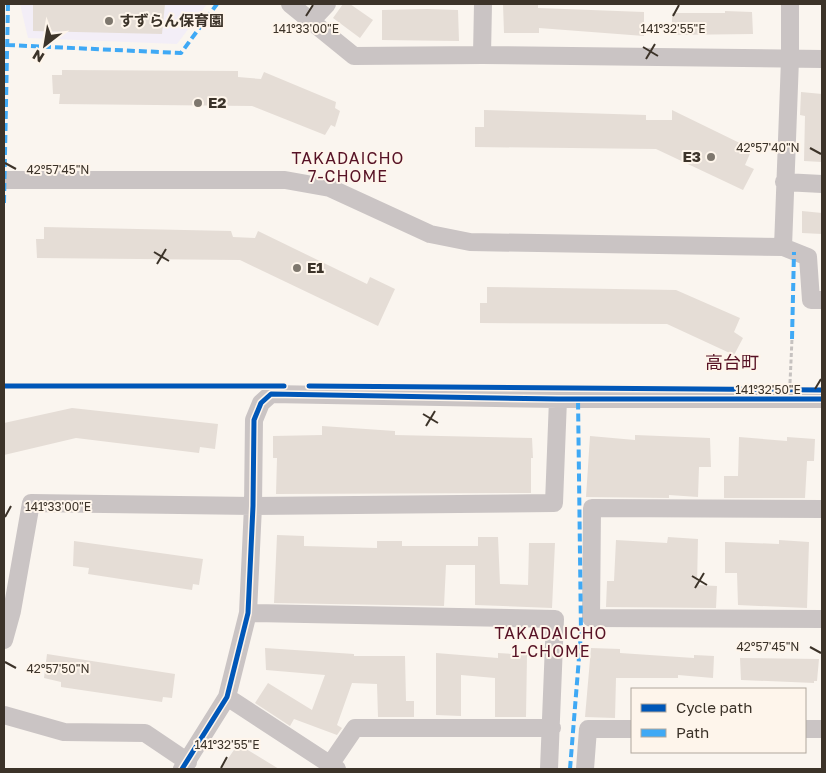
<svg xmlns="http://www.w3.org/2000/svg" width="826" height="773" viewBox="0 0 826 773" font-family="'Golos Text','Noto Sans JP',sans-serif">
	<rect width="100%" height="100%" fill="#faf5ef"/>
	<path fill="#f3eef7" d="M20 4H207L177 44 28 38Z"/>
	<path fill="#e5ddd6" d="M33 4H165L162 34 33 31Z
		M343 4H350L373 20 360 38 333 18Z
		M503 4H538V8L644 12V36L539 28V33H504Z
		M427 9 458 10 459 41 382 40V10Z
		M725 11 752 12 753 34 672 35V13H725Z
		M62 70 238 71V77L261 79 264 72 336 102 335 108 340 111 335 127 331 125 325 135 252 106 59 104 60 94H53L52 75H62Z
		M801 92 822 94V162L804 161 805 116 800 115Z
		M484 110 646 115V120H672V110L752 149 745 165 754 169 743 190 656 149 475 147V127H484Z
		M802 211 822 213V234L802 233Z
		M44 227 231 231 233 237 255 238 258 231 367 284 370 277 395 289 378 326 240 260 37 258 36 239H44Z
		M487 287 676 290 740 318 734 332 743 338 734 355 667 324 480 323V303H487Z
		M72 408 218 424 215 449 200 447 199 453 76 438 4 455V423Z
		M322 426 395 431V435L532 438 533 458H531V493L276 494 277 458H273V436L322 435Z
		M635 435 710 438 711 467H699L698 497 669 495V498L586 497 590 436 635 440Z
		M739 437 787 441V437L815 439 814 461H807L805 498H724V476H738Z
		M277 535 304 536V546L377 548V541H402V546H478V537H498L500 584 528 585 529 543H555L552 608 475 605V565H446L444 606 274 603Z
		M668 537 698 539 697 585 717 586 716 608 606 607 607 581H614L616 540 667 543Z
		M779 540 809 542 807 608 738 605 737 573H725V542L779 544Z
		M74 541 203 559 199 585 193 584 192 590 88 574 89 568 73 566Z
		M265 648 354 654V656H405L406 701H414V717H378L377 684 352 683 337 725 342 728 337 735 294 719 290 726 255 703 268 683 312 710 325 675 266 670Z
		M591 648 620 649V653L694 658V655L714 656 713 678 678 675V678H616L615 718 585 717Z
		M436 653 498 658V653L527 655 526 717H495V678L461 675V716L436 715Z
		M47 654 175 674 172 698 163 697 162 702 61 687V682L44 678Z
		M740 658 819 659 817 681H814V683L741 680Z
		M238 744 279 769H221Z"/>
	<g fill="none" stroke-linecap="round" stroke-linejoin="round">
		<path stroke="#c6c2c0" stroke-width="3" stroke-dasharray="4 2.5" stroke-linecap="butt" d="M790 383 792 339"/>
		<path stroke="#cac4c4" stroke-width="18" d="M290 4 354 56 482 55 822 59
			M312 20 327 4
			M482 55 483 4
			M4 180H285L330 188 430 234 470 242 783 247 808 257 811 300H822
			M784 182 822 184
			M783 247 790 59V4
			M822 509 592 508 591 618 822 619
			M248 613 555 619 549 769
			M4 640 12 611 31 503 253 506 554 503 558 399
			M227 697 337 769
			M4 715 64 732 145 733 188 762
			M805 729H822
			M182 769 227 697 248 613 253 506 254 420 261 403 271 394 558 399H822
			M327 769 355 728H552
			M585 769 588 729H632"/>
		<path stroke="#3fa9f5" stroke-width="4" stroke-dasharray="8 4" stroke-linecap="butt" d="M7 45 181 53 217 4
			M4 203 8 4
			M792 339 794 252
			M570 769 581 633 578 398"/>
		<defs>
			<path id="cycleway" d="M4 386H284
				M309 386 822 390
				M182 769 227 697 248 613 253 506 254 420 261 403 271 394 558 399H822"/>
		</defs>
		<use href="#cycleway" stroke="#fef5eb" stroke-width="8"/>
		<use href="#cycleway" stroke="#0057b8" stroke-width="5"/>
	</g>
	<path fill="none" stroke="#3c3329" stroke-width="2" d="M306 16 313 5M673 16 679 5M643 47 658 56M646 59 655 44M810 148 821 154M5 163 16 169M154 252 169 261M157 264 166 249M815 389 821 379M423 414 438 423M426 426 435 411M5 517 11 506M692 576 707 585M695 588 704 573M810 647 821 653M5 662 16 668M221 768 227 757"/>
	<g fill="#7e776e" stroke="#fef5eb" stroke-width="2">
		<circle cx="109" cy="21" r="5"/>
		<circle cx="198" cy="103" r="5"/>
		<circle cx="711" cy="157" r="5"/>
		<circle cx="297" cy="268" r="5"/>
	</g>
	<g text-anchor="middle" stroke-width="4" stroke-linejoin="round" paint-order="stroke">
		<g font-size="15" font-weight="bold" fill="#3c3329" stroke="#fef5eb" text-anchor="start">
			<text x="119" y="26">すずらん保育園</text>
			<text x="208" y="108">E2</text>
			<text x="701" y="162" text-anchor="end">E3</text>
			<text x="307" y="273">E1</text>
		</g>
		<g font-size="16" letter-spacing="1" fill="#571225" stroke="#fef5eb">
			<text x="348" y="164">TAKADAICHO<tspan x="348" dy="18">7-CHOME</tspan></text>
			<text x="551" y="639">TAKADAICHO<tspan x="551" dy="18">1-CHOME</tspan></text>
		</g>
		<g font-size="18" fill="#571225" stroke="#fef5eb">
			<text x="732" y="369">高台町</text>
		</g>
	</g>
	<g font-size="12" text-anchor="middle" fill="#3c3329" stroke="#fef5eb" stroke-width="4" stroke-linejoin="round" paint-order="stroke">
		<text x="306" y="33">141°33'00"E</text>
		<text x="673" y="33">141°32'55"E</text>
		<text x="768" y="152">42°57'40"N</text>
		<text x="58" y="174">42°57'45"N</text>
		<text x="768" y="394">141°32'50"E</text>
		<text x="58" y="511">141°33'00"E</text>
		<text x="768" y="651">42°57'45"N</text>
		<text x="58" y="673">42°57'50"N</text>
		<text x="227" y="749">141°32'55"E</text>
	</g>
	<rect width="826" height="773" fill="none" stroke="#3c3329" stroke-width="10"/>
	<rect x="631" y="688" width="175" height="65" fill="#fef5eb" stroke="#b0a79d"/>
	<rect x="641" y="704" width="25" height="8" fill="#0057b8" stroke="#b0a79d"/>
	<text x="676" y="713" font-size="15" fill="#3c3329">Cycle path</text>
	<rect x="641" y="729" width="25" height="8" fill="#3fa9f5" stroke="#b0a79d"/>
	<text x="676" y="738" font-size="15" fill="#3c3329">Path</text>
	<g transform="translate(45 45) rotate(211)" stroke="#fef5eb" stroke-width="4" paint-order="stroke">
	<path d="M0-4L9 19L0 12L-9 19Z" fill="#3c3329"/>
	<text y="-8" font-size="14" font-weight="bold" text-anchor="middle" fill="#3c3329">N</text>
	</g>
</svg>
